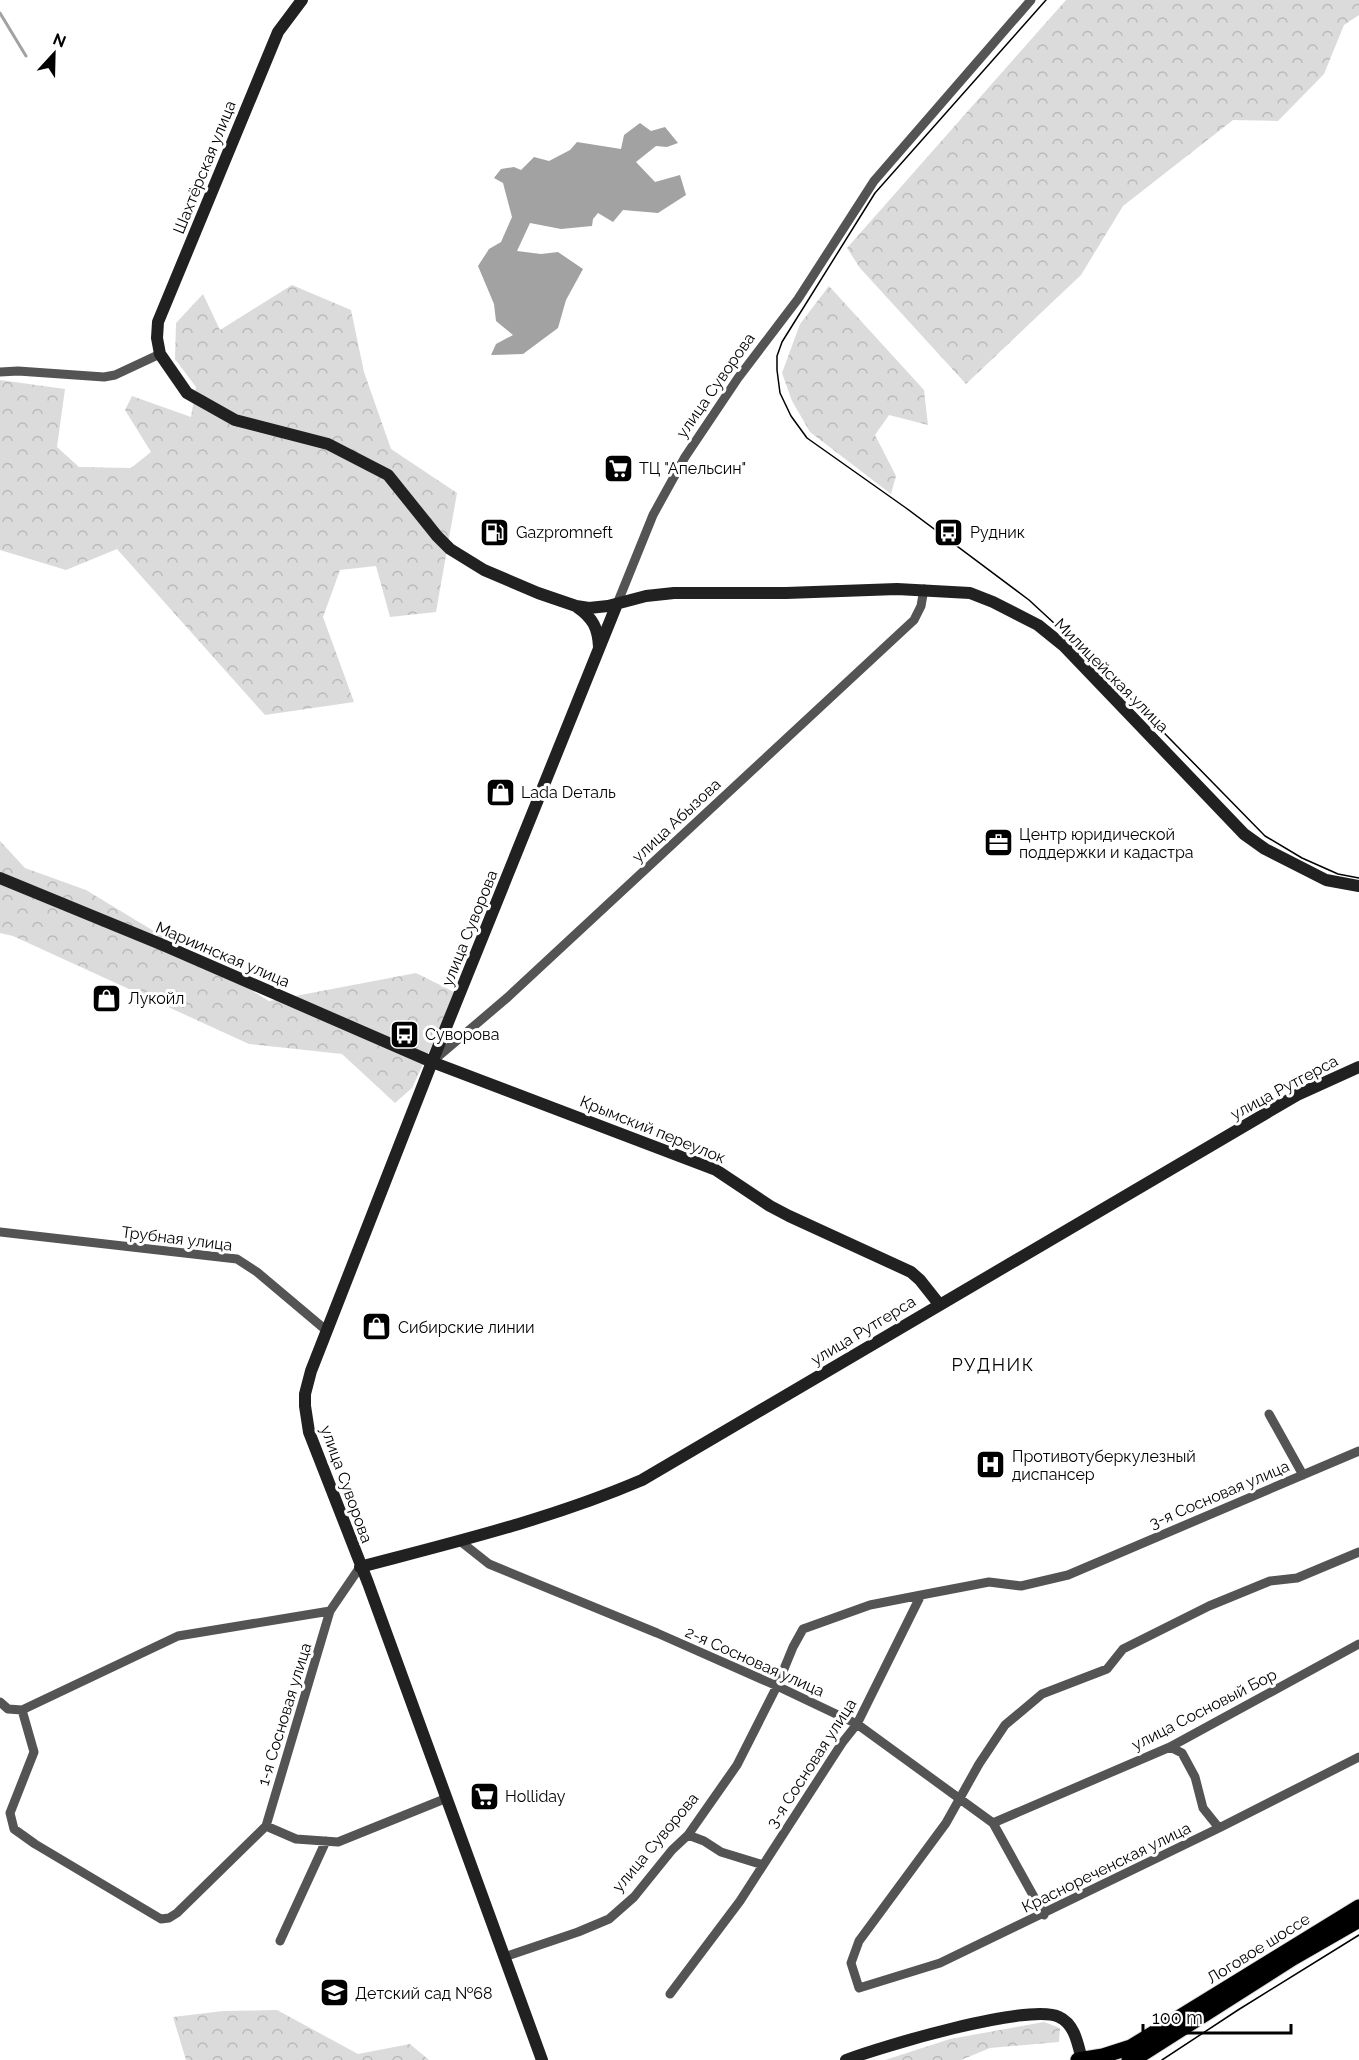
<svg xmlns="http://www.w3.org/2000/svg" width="1359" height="2060" viewBox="0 0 1359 2060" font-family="Raleway,sans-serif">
	<defs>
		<pattern id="forest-crowns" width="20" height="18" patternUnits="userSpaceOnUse" patternTransform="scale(1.5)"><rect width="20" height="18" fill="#dbdbdb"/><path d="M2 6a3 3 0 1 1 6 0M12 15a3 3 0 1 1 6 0" fill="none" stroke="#bababa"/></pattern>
	</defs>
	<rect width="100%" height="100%" fill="#fff"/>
	<path fill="url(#forest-crowns)" d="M1066 0H1359V15L1344 25 1324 74 1278 121 1233 120 1123 206 1081 275 966 384 860 268 847 248Z
		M292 285 351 310 364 372 391 449 457 493 436 612 390 617 376 566 340 570 323 617 354 702 265 715 117 549 66 570 0 550V380L65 389 57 447 79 467 131 468 151 452 125 410 132 396 191 417 196 387 175 359 176 323 203 294 220 330Z
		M829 286 924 390 928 425 889 415 875 435 896 476 891 494 810 432 792 401 782 373 800 324Z
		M0 841 25 868 86 890 269 1001 416 973 456 993 412 1088 395 1103 342 1054 249 1044 13 936 0 933Z
		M277 2010 358 2054 410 2044 429 2060H186L173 2017 223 2011Z
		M1044 2022 1060 2028 1059 2042 990 2048 961 2060H885L950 2039Z"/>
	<path fill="#a2a2a2" d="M640 123 651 131 665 127 678 143 667 147 656 146 636 162 655 182 680 175 686 195 658 213 623 210 613 222 598 213 593 219 592 226 561 229 530 223 517 251 541 254 558 252 583 269 566 300 558 328 523 354 491 355 496 344 513 335 496 321 494 304 478 266 489 249 501 242 512 217 503 183 494 178 501 169 514 167 521 170 534 157 549 161 570 150 577 142 621 149 624 135Z"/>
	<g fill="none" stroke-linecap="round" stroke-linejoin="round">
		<path stroke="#a2a2a2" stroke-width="3" d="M0 13 26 56"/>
		<defs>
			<path id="primary" d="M1078 2060 1103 2056 1131 2047 1359 1907
				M1129 2060 1139 2056 1293 1958 1359 1920"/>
		</defs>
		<use href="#primary" stroke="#dbdbdb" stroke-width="17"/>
		<path stroke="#545454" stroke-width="9" d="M0 372 18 371 104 377 115 375 160 354
			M617 604 653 515 685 457 738 378 798 299 874 181 1031 0
			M434 1060 508 997 914 620 921 606 924 589
			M0 1232 237 1259 257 1272 327 1331
			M1269 1414 1303 1475
			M460 1541 489 1564 657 1633 777 1686 857 1724 993 1823 1044 1915
			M1359 1552 1297 1578 1270 1581 1209 1606 1123 1649 1107 1669 1042 1694 1005 1725 979 1764 946 1823 859 1941 851 1963 859 1988 940 1963 1219 1828 1359 1757
			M0 1702 8 1709 22 1710 34 1752 10 1813 14 1829 35 1844 161 1919 169 1918 177 1913 266 1826 330 1611
			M22 1710 178 1636 330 1611 360 1567
			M1170 1747 1182 1753 1195 1777 1203 1808 1219 1828
			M993 1823 1170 1747 1359 1644
			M266 1826 296 1839 338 1842 447 1798
			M688 1835 704 1841 721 1852 763 1865
			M280 1941 326 1841
			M504 1957 578 1932 609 1919 634 1897 672 1850 688 1835 737 1765 777 1686 793 1647 803 1629 870 1605 921 1595
			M670 1994 740 1901 842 1743 857 1724 921 1595 989 1582 1021 1586 1068 1575 1359 1451"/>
		<path stroke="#212121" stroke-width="12" d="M302 0 278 32 158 322 157 338 160 354 187 393 235 420 328 444 388 475 437 536 450 549 484 570 538 593 576 606 589 608 608 606 646 596 674 593H786L897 589 970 593 993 602 1038 625 1064 646 1244 834 1265 849 1326 880 1359 886
			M577 607C593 618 598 628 599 647
			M0 878 163 945 432 1062 716 1170 770 1206 789 1216 911 1272 920 1280 939 1304
			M360 1567C455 1542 551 1519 642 1480L1297 1095 1359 1067
			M542 2060 368 1583 309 1432 305 1406V1394L311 1371 432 1062 617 604
			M846 2060C880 2047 1030 2002 1059 2017 1075 2024 1078 2045 1082 2060"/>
		<use href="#primary" stroke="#000" stroke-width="15"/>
		<path stroke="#000" stroke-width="1.5" d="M1046 0 875 193 782 342 777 356V370L780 393 791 416 807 438 906 508 1029 600 1081 648 1265 836 1302 858 1338 874 1359 878
			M1162 2060 1238 2010 1359 1935"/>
	</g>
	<defs>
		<symbol id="supermarket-square" viewBox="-11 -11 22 22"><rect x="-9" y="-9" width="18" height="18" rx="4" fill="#000" stroke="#fff"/><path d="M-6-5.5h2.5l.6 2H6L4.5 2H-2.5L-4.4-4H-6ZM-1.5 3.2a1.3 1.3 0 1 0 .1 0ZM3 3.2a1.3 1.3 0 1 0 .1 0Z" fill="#fff"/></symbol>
		<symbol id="fuel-square" viewBox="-11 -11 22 22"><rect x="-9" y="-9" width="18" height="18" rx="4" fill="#000" stroke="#fff"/><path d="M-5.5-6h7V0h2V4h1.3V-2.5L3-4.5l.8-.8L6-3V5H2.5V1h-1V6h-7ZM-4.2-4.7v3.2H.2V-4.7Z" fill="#fff"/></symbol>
		<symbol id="bus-square" viewBox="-11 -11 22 22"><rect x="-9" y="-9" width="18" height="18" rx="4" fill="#000" stroke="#fff"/><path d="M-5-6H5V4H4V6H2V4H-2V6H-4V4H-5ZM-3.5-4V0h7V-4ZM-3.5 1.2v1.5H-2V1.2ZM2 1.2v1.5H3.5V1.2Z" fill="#fff"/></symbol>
		<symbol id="shop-square" viewBox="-11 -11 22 22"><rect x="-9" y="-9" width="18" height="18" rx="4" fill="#000" stroke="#fff"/><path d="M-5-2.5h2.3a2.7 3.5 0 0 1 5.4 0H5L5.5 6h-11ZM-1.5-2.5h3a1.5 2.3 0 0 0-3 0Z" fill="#fff"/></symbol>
		<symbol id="office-square" viewBox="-11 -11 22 22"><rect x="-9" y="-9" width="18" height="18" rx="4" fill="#000" stroke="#fff"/><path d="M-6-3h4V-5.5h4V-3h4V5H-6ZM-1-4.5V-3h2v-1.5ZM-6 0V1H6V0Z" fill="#fff"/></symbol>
		<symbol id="hospital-square" viewBox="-11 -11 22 22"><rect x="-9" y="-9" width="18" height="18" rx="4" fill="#000" stroke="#fff"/><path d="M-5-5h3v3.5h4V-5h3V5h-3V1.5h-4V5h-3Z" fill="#fff"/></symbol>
		<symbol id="school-square" viewBox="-11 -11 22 22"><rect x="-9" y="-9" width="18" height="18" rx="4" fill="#000" stroke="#fff"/><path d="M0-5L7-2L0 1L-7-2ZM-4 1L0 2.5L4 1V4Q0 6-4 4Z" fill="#fff"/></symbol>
	</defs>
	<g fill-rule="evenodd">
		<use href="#supermarket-square" x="602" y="452" width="33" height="33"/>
		<use href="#fuel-square" x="478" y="516" width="33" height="33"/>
		<use href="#bus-square" x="932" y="516" width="33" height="33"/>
		<use href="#shop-square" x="484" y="776" width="33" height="33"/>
		<use href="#office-square" x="982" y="826" width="33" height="33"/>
		<use href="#shop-square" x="90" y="982" width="33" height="33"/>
		<use href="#bus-square" x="388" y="1018" width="33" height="33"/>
		<use href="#shop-square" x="360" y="1310" width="33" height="33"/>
		<use href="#hospital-square" x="974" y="1448" width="33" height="33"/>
		<use href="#supermarket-square" x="468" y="1780" width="33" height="33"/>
		<use href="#school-square" x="318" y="1976" width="33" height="33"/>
	</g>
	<g text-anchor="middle" stroke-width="6" stroke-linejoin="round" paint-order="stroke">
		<g font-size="16" fill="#000" stroke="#fff">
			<text transform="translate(204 167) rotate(-68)" y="6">Шахтёрская улица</text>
			<text transform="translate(715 385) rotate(-55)" y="6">улица Суворова</text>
			<text transform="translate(1112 675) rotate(45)" y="6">Милицейская улица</text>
			<text transform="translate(676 820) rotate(-43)" y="6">улица Абызова</text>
			<text transform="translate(469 928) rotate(-68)" y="6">улица Суворова</text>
			<text transform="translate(223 954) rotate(23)" y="6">Мариинская улица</text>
			<text transform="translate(1284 1087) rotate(-28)" y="6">улица Рутгерса</text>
			<text transform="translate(653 1129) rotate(22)" y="6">Крымский переулок</text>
			<text transform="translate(177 1238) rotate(7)" y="6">Трубная улица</text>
			<text transform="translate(863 1330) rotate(-31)" y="6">улица Рутгерса</text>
			<text transform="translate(347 1484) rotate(70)" y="6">улица Суворова</text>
			<text transform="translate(1219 1494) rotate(-23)" y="6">3-я Сосновая улица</text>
			<text transform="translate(755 1661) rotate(24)" y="6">2-я Сосновая улица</text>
			<text transform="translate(1204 1709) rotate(-27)" y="6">улица Сосновый Бор</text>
			<text transform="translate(284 1714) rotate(-73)" y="6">1-я Сосновая улица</text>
			<text transform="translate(811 1763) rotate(-57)" y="6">3-я Сосновая улица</text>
			<text transform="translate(655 1842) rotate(-50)" y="6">улица Суворова</text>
			<text transform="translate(1106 1867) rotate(-26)" y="6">Краснореченская улица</text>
			<text transform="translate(1258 1948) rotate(-32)" y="6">Логовое шоссе</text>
		</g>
		<g font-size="16" fill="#000" stroke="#fff" text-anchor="start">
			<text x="639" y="474">ТЦ "Апельсин"</text>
			<text x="516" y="538">Gazpromneft</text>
			<text x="970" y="538">Рудник</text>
			<text x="521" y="798">Lada Dеталь</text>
			<text x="1019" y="840">Центр юридической<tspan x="1019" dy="18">поддержки и кадастра</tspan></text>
			<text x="128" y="1004">Лукойл</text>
			<text x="425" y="1040">Суворова</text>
			<text x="398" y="1333">Сибирские линии</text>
			<text x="1012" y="1462">Противотуберкулезный<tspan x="1012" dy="18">диспансер</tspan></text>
			<text x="505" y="1802">Holliday</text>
			<text x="355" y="1999">Детский сад №68</text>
		</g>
		<g font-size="18" letter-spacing="1.5" fill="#000" stroke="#fff">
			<text x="993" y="1371">РУДНИК</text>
		</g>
	</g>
	<g transform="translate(54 54) rotate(22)" stroke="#ffffff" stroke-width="4.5" paint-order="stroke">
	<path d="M0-4.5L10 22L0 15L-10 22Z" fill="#000000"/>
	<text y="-9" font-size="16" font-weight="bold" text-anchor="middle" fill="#000000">N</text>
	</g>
	<path d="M1143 2024v9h148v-9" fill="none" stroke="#000000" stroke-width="3"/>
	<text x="1152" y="2024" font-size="18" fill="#000000" stroke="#ffffff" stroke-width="4.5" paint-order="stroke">100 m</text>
</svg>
